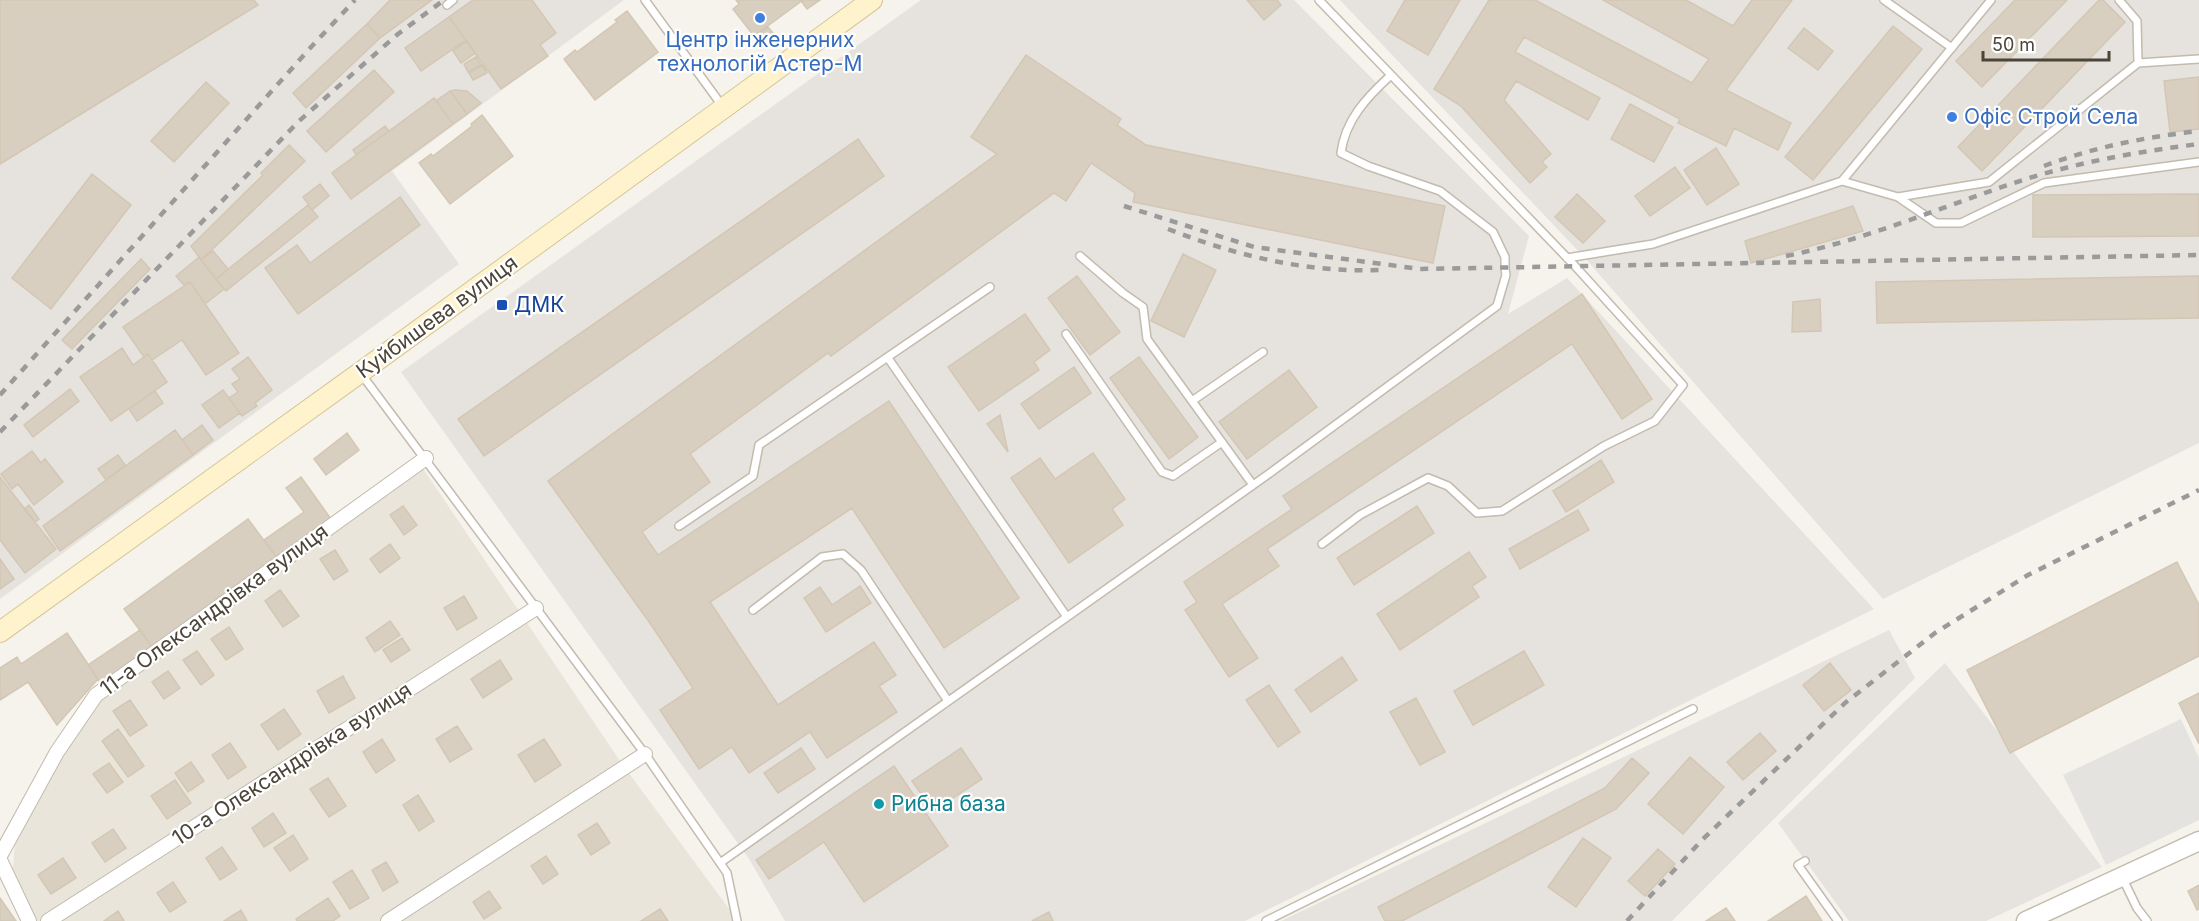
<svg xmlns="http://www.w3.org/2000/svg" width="2199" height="921" viewBox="0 0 2199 921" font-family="Inter,sans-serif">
	<rect width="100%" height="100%" fill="#f6f3ec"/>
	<path fill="#eae5da" d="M422 467 620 761 738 921H37L13 869 15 840 61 757 101 701Z"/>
	<path fill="#e6e2dd" d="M0 0H624L392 171 459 264 0 599Z
		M921 0H1294L1529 236 1508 314 1567 278 1874 609 1245 921H785L749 859 401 372Z
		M1340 0H2199V443L1883 599 1584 257Z
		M1889 630 1915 678 1672 921H1281Z
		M1945 663 2102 867 1986 921H1849L1778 823Z"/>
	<path fill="#e5e3e0" d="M2181 719 2199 758V820L2106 865 2063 775Z"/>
	<path fill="#d8cfc1" stroke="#d3c7b4" stroke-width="1.5" d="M0 0H254L258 5 0 164Z
		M390 0H432L380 38 367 24Z
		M473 0H532L556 33 540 45 548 56 501 89 449 17Z
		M736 0H803L754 36 733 9 739 4Z
		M804 0H820L807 9 802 2Z
		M1247 0H1277L1281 5 1264 20Z
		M1405 0H1460L1428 55 1387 31Z
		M1489 0H1535L1692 83 1709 59 1603 0H1686L1733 26 1752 0H1792L1726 90 1791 123 1778 150 1734 128 1726 146 1678 123 1680 119 1524 37 1515 52 1600 98 1588 120 1516 81 1504 100 1551 154 1542 162 1547 167 1530 183 1461 106 1434 89Z
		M2015 0H2067L1982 87 1956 61Z
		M2099 0H2103L2125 22 1982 171 1958 147Z
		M627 11 658 52 595 100 564 59 575 50 577 52 617 22 615 20Z
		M449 17 466 40 421 71 405 48Z
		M367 24 380 38 306 108 293 93Z
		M1893 26 1922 49 1813 180 1785 157Z
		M768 27 773 33 760 43 754 36Z
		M1804 28 1833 51 1818 70 1788 48Z
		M467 41 475 53 461 63 453 51Z
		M1026 55 1121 119 1117 125 1146 145 1445 206 1433 263 1133 202 1135 193 1091 163 1066 201 1054 193 831 356 828 353 690 454 710 482 642 532 658 555 889 401 1019 598 944 648 852 508 710 602 778 705 874 642 896 675 879 686 897 712 827 758 810 732 749 773 732 747 699 769 660 710 693 688 652 626 548 481 997 154 971 137Z
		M476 57 481 65 468 72 464 64Z
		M482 65 487 73 473 80 469 73Z
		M374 70 394 92 326 152 307 131Z
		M2199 77V129L2170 132 2164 81Z
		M206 82 229 103 174 162 151 141Z
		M455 90 467 91 481 103 467 114 450 91Z
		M450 91 467 114 453 124 436 101Z
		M434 98 453 124 351 199 332 173Z
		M1630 104 1673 127 1654 162 1611 139Z
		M482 115 513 156 450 204 419 163 431 154 433 156 472 126 471 124Z
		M385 126 389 131 356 155 353 150Z
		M858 139 884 176 484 456 458 419Z
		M289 145 305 161 201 260 191 246 263 175 261 173Z
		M1716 148 1739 184 1707 205 1684 170Z
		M1675 167 1690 188 1650 216 1635 196Z
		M92 174 131 205 51 309 12 278Z
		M320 184 329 196 312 210 303 197Z
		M1577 194 1605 221 1583 243 1555 217Z
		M2199 194V236L2033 237V195Z
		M400 197 420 225 298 314 265 268 297 245 310 263Z
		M308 205 318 217 226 291 216 279Z
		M1853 206 1863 231 1751 263 1745 241Z
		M213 251 228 269 216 279 201 260Z
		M1183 254 1216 270 1184 337 1151 321Z
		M199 257 224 289 205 304 190 282 184 285 176 276Z
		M141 259 150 269 72 349 62 340Z
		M1077 276 1120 332 1090 355 1048 298Z
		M2199 276V318L1877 323 1876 282Z
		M190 282 239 353 206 375 182 340 152 360 148 354 144 357 123 327Z
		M1582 294 1652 399 1622 419 1572 344 1267 549 1279 566 1222 604 1258 658 1229 677 1185 610 1197 602 1184 582 1292 509 1283 496Z
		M1820 299 1821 331 1792 332 1793 302Z
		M1025 314 1050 350 1034 362 1039 370 979 411 948 367Z
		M122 348 133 365 148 354 167 382 111 421 80 377Z
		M248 357 272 390 255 403 257 406 242 416 229 398 238 392 232 384 240 379 232 369Z
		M1139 357 1198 437 1169 459 1110 378Z
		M1074 367 1091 393 1039 429 1021 404Z
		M1289 370 1317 407 1247 459 1219 422Z
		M70 389 79 401 33 437 24 425Z
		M223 390 240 413 219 428 202 405Z
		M155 391 163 403 137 421 129 409Z
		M1000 415 1008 452 987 424Z
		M202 425 213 440 193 455 182 440Z
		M175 430 193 455 60 551 43 526Z
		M347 433 359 450 326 475 314 459Z
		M32 451 41 463 45 459 63 482 34 505 18 484 12 489 1 474Z
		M1093 453 1125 499 1112 509 1123 525 1069 563 1011 478 1040 458 1055 479Z
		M118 455 125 465 106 480 98 469Z
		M1601 460 1614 482 1566 512 1553 491Z
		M0 477 56 549 25 573 0 540Z
		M301 477 331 519 277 558 264 540 304 512 286 488Z
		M29 505 39 519 35 522 24 509Z
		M403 506 417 525 404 535 390 515Z
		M1417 506 1434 533 1354 585 1337 558Z
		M1578 510 1589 530 1520 569 1509 549Z
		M248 519 277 558 153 648 124 609Z
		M390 544 400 558 380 573 370 559Z
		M335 550 348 571 334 580 320 559Z
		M1469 552 1486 577 1472 586 1479 597 1400 650 1377 614Z
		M0 559 14 579 0 589Z
		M2177 562 2199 605V656L2010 753 1967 670Z
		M860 586 871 603 826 632 804 598 820 587 832 605Z
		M280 590 299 616 283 627 265 601Z
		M464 596 477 618 457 630 444 608Z
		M390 621 400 635 375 652 366 638Z
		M229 627 243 649 226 660 211 639Z
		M140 630 153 648 101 684 88 665Z
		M67 633 98 679 57 725 28 682 0 700V668L17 657 21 664Z
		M402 638 410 650 391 662 383 650Z
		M197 651 214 675 201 685 183 660Z
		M1524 651 1544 685 1473 725 1454 691Z
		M1342 657 1357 680 1311 712 1295 690Z
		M500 660 512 679 483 698 471 679Z
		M1830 663 1851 690 1824 711 1803 685Z
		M168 671 180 688 164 699 152 682Z
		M343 676 355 698 329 713 317 691Z
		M1269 685 1300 732 1278 747 1246 700Z
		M2199 693V744L2179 703Z
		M1416 698 1445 752 1420 765 1390 712Z
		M130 700 147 725 130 736 113 711Z
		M284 709 301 734 278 750 261 725Z
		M457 726 472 749 450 762 436 739Z
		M118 729 144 766 128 777 102 741Z
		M1760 733 1776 751 1743 780 1727 762Z
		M382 739 395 760 376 773 363 752Z
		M544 739 561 765 535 782 518 755Z
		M230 743 246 767 228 779 212 755Z
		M801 748 815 769 778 793 764 773Z
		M961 748 982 779 933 811 912 781Z
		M1690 757 1724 787 1683 834 1648 804Z
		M1632 758 1649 773 1616 809 1402 921H1385L1378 907 1605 788Z
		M191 762 204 781 188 792 175 773Z
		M109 763 123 782 107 793 93 774Z
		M894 766 948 846 864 902 824 842 769 879 756 860Z
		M328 778 346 806 329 817 310 789Z
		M175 780 191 803 167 819 151 796Z
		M418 795 434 821 419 831 403 805Z
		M273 813 286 833 264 847 252 828Z
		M597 823 610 843 591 855 578 835Z
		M113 829 126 848 105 862 92 843Z
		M293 835 308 859 290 871 274 848Z
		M1583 838 1611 858 1576 907 1548 887Z
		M222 847 237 869 220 880 206 858Z
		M1658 849 1675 864 1645 896 1628 881Z
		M546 856 558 874 543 884 531 866Z
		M63 858 76 878 51 894 38 875Z
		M386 862 398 882 383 891 372 870Z
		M352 870 369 898 350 909 333 882Z
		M173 882 186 902 170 912 157 893Z
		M2199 885V909L2197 910 2188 891Z
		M489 891 501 908 484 919 473 902Z
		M1806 896 1822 921H1768Z
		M0 898 16 921H0Z
		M328 898 340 916 333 921H297L296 919Z
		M1726 908 1735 921H1706Z
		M660 909 668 921H641Z
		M241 910 247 921H224Z
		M118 911 124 921H104Z
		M1049 912 1053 921H1032Z"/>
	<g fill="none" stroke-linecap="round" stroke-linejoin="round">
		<defs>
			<path id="service" d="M645 0 723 107
				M1319 0 1575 266 1683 385 1655 421 1604 446 1502 511 1477 513 1448 486 1428 478 1360 515 1322 544
				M1884 0 1952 48
				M2119 0 2137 21 2138 63
				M447 5 453 0
				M1842 181 1898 197 1936 223H1961L2044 183 2199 162
				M1898 197 1989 182 2138 63 2199 59
				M1080 256 1123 293 1143 307 1147 339 1253 485
				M1567 258 1653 244 1842 181 1991 0
				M1066 334 1162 472 1173 476 1222 442
				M888 358 1067 617
				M362 375 645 754 727 873 737 921
				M1192 401 1263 352
				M679 526 753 476 759 445 990 287
				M753 610 822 557 843 554 861 570 948 701
				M1805 861 1798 865 1838 921
				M720 863 1270 473 1497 306 1506 275 1505 269V257L1493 232 1440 191 1368 166 1341 153C1345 120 1367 97 1391 75
				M2122 877 2137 908 2147 921
				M1266 921 1693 709"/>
			<path id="minor" d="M0 856 57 752 96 695 426 458
				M0 860 29 921
				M48 921 536 608
				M388 921 645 754"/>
			<path id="tertiary" d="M2026 921 2199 841"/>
			<path id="secondary" d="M0 632 361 372 872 0"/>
		</defs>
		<use href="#service" stroke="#c2bbae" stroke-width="10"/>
		<use href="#minor" stroke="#c2bbae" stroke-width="16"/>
		<use href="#tertiary" stroke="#c2bbae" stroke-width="21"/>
		<use href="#secondary" stroke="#d6c79b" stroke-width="22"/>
		<use href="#service" stroke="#fff" stroke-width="7"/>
		<use href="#minor" stroke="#fff" stroke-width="14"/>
		<use href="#tertiary" stroke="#fff" stroke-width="18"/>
		<use href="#secondary" stroke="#fff3cd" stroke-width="20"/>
		<path stroke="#9a9a9a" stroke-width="4.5" stroke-dasharray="8 8" stroke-linecap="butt" d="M2044 166C2094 147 2146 137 2199 131
			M1124 206 1254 247 1420 269 2199 255
			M1168 229C1237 256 1307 273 1381 270
			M1786 256C1870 239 1948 204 2029 178 2085 161 2142 151 2199 144
			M0 395 312 46 355 0
			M0 432 299 121 398 34 444 0
			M1627 921 1703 839 1845 703 1935 633 2028 575 2199 490"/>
	</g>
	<g fill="#3f7fe0" stroke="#fff" stroke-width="2">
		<circle cx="760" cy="18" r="6"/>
		<circle cx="1952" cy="117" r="6"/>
	</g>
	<rect fill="#1a4fb4" stroke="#fff" stroke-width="2" x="496" y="299" width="12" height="12" rx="3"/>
	<circle fill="#0f9aa8" stroke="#fff" stroke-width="2" cx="879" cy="804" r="6"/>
	<g text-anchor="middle" stroke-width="4.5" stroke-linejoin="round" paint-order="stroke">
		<g font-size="21" fill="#366cbe" stroke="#fff">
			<text x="760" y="47">Центр інженерних<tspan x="760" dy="24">технологій Астер-М</tspan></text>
			<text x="1964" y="124" text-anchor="start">Офіс Строй Села</text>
		</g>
		<g font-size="21" fill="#164399" stroke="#fff" text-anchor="start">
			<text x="514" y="312">ДМК</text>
		</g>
		<g font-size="21" fill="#4b4439" stroke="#fff">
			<text transform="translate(437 317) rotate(-36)" y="7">Куйбишева вулиця</text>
			<text transform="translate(214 610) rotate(-36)" y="7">11-а Олександрівка вулиця</text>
			<text transform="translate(292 764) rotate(-33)" y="7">10-а Олександрівка вулиця</text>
		</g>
		<g font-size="21" fill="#0d838f" stroke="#fff" text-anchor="start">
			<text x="891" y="811">Рибна база</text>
		</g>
	</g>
	<path d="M1983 51v9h126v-9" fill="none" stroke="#4b4439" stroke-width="3"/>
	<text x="1992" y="51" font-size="18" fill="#4b4439" stroke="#ffffff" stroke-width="4.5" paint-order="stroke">50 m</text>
</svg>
